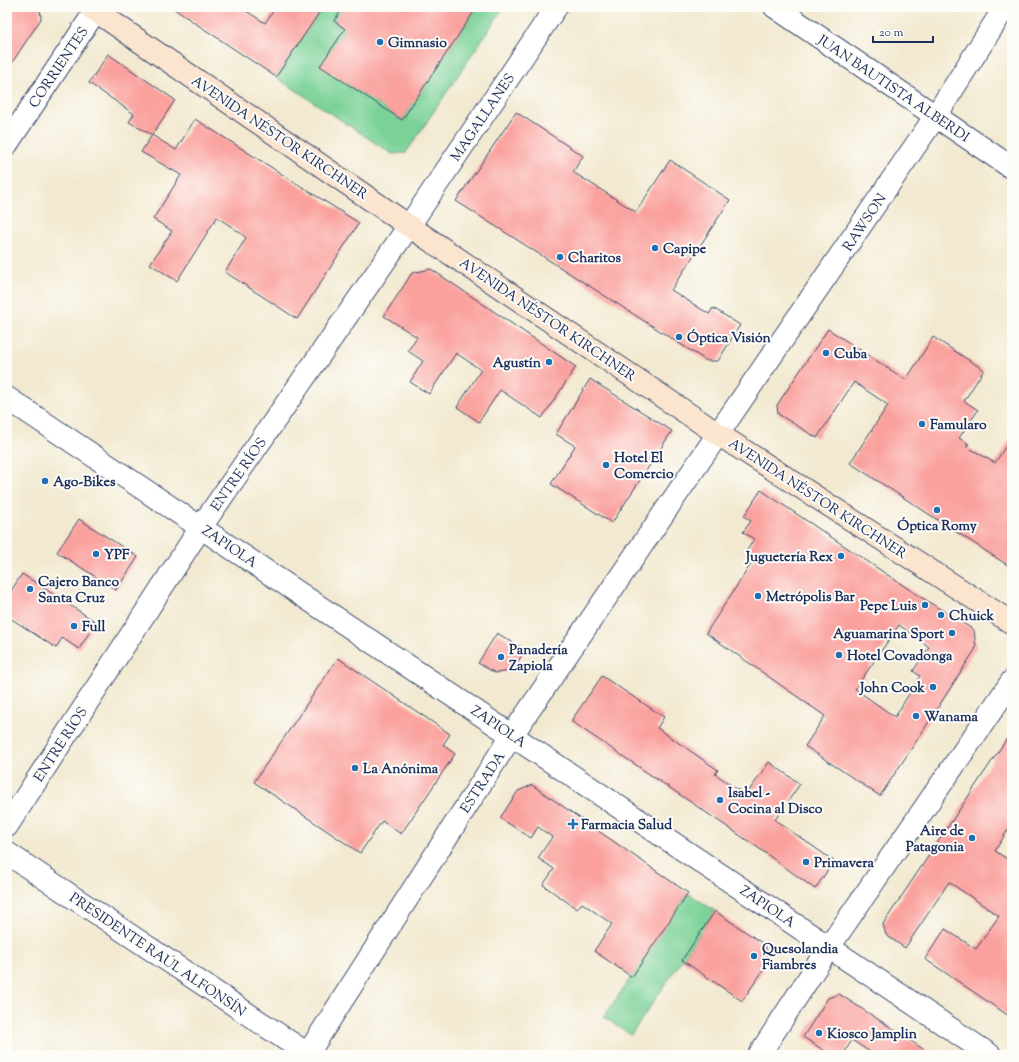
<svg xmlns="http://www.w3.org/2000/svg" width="1019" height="1062" viewBox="0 0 1019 1062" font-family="'Sorts Mill Goudy',serif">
	<rect width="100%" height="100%" fill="#fdfcf7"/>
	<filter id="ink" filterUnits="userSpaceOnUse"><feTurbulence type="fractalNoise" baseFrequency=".025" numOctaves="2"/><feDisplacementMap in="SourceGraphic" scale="8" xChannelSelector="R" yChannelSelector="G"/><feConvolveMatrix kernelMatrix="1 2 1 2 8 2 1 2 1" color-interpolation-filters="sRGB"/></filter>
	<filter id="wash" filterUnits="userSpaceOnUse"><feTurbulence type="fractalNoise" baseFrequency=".012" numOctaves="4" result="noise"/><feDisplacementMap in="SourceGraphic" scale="16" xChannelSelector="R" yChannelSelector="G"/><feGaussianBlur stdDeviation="0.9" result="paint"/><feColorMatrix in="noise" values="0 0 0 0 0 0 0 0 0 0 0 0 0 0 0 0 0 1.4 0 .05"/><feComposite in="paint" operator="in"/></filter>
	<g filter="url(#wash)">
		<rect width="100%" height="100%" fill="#f2e9d0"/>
		<path fill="#7ad297" stroke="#4a807a" d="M323 7H341L343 8 345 29 321 66 402 120 477 7H504L406 153 392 154 276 77Z
			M688 893 715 911 631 1035 604 1017Z"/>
		<g id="blocks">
			<path fill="#faa19e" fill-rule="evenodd" d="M7 7H38L40 8 41 19 7 70Z
				M171 7H240L265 23 276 7H323L276 77Z
				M341 7H477L402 120 320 66 345 29 334 21 343 8Z
				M108 54 175 100 152 135 129 122 134 114 89 83Z
				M516 112 583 156 573 172 636 212 670 160 730 200 671 290 709 314 713 308 740 325 718 361H707L456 201Z
				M195 119 359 223 297 319 225 272 246 238 242 234 217 217 177 281 150 264 172 231 153 219 181 175 141 152 152 135 176 150Z
				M431 269 576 367 542 418 500 390 479 422 457 407 481 370 456 353 429 394 410 382 423 361 408 351 417 337 384 316 412 273Z
				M828 329 906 380 933 337 984 370 964 401 978 410 959 438 969 444 966 446 995 463 1012 436V568L850 463 888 405 854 382 817 438 778 414 777 405Z
				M590 379 672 431 612 523 551 484 575 446 556 434Z
				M761 490 919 596 974 630 976 648 921 734 880 796 805 746 825 716 706 633 755 558 746 552 754 539 743 532 751 521 744 516ZM899 625 929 647 913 671 920 676 895 717 855 689Z
				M79 519 138 557 116 590 57 552Z
				M22 574 96 622 79 649 62 638 56 648 7 616V597Z
				M497 633 525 650 512 671 495 673 478 663Z
				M338 658 450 734 443 745 455 754 401 834 382 821 360 853 254 782Z
				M602 676 664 717 657 728 718 770 715 774 746 795 769 762 800 784 775 820 834 861 815 889 757 847 571 721Z
				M1012 731V823L995 851 1012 862V1018L925 959 945 929 976 949 999 916 949 882 905 948 886 935 883 924Z
				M532 785 688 893 632 977 594 951 612 924 582 903 577 909 543 885 554 869 538 858 552 837 538 827 531 838 500 818 518 791Z
				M715 911 765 945 769 962 742 1001 682 960Z
				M839 994 890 1027 932 1055H872L873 1054 852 1040 843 1055H831L803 1037 828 998Z"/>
		</g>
	</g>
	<g filter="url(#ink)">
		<use href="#blocks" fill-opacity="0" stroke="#3b4b6f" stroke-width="1"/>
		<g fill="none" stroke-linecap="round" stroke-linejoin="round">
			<defs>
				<path id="minor" d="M775 7 1012 168
					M7 144 98 7
					M7 826 201 527 409 226 556 7
					M7 853 309 1055
					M307 1055 512 735 935 117 1005 7
					M759 1055 829 947 1012 681"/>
				<path id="tertiary" d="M7 398 990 1055"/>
				<path id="secondary" d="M90 7 409 226 718 434 1012 623"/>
			</defs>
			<use href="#minor" stroke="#3b4b6f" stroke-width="24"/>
			<use href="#tertiary" stroke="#3b4b6f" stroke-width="24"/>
			<use href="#secondary" stroke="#3b4b6f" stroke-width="24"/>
			<use href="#minor" stroke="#fff" stroke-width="22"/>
			<use href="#tertiary" stroke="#fff" stroke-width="22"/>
			<use href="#secondary" stroke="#fce5cf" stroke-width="22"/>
		</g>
	</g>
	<g fill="#1f6fb2" stroke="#fdfcf7" stroke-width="1.5">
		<circle cx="380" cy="42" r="4"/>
		<circle cx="655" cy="248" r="4"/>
		<circle cx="560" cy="257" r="4"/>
		<circle cx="679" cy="337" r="4"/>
		<circle cx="826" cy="353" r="4"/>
		<circle cx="549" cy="362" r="4"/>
		<circle cx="922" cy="424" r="4"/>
		<circle cx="606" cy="465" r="4"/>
		<circle cx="45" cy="481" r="4"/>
		<circle cx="937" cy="510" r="4"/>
		<circle cx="96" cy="554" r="4"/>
		<circle cx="841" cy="556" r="4"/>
		<circle cx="30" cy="589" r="4"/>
		<circle cx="758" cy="596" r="4"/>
		<circle cx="925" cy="605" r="4"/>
		<circle cx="941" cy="615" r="4"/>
		<circle cx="74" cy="626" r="4"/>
		<circle cx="952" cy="633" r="4"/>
		<circle cx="839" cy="655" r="4"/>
		<circle cx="501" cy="657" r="4"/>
		<circle cx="933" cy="687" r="4"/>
		<circle cx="916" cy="716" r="4"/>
		<circle cx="355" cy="768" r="4"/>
		<circle cx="720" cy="800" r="4"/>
		<path d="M571 818h4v4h4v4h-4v4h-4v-4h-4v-4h4z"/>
		<circle cx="972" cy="838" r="4"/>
		<circle cx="806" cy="862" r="4"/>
		<circle cx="754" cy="956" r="4"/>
		<circle cx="819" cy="1033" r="4"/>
	</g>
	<g text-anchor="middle" stroke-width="4" stroke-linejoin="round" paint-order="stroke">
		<g font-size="14" font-weight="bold" fill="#1b2f5e" stroke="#fdfcf7" text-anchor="start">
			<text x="388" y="47">Gimnasio</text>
			<text x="663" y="253">Capipe</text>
			<text x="568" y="262">Charitos</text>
			<text x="687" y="342">Óptica Visión</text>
			<text x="834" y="358">Cuba</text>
			<text x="541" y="367" text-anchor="end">Agustín</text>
			<text x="930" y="429">Famularo</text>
			<text x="614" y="462">Hotel El<tspan x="614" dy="16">Comercio</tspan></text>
			<text x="53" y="486">Ago-Bikes</text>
			<text x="937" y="530" text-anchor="middle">Óptica Romy</text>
			<text x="104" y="559">YPF</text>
			<text x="833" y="561" text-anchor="end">Juguetería Rex</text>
			<text x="38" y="586">Cajero Banco<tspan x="38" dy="16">Santa Cruz</tspan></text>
			<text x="766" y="601">Metrópolis Bar</text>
			<text x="917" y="610" text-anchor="end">Pepe Luis</text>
			<text x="949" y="620">Chuick</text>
			<text x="82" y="631">Full</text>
			<text x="944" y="638" text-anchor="end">Aguamarina Sport</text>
			<text x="509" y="654">Panadería<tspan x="509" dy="16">Zapiola</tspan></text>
			<text x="847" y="660">Hotel Covadonga</text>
			<text x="925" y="692" text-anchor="end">John Cook</text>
			<text x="924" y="721">Wanama</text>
			<text x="363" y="773">La Anónima</text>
			<text x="728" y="797">Isabel -<tspan x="728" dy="16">Cocina al Disco</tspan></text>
			<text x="581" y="829">Farmacia Salud</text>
			<text x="964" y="835" text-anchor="end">Aire de<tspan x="964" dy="16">Patagonia</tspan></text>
			<text x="814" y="867">Primavera</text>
			<text x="762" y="953">Quesolandia<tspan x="762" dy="16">Fiambres</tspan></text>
			<text x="827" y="1038">Kiosco Jamplin</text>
		</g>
		<g font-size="14" fill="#1b2f5e" stroke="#fdfcf7">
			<text transform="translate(58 67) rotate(-56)" y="5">CORRIENTES</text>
			<text transform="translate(894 88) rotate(34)" y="5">JUAN BAUTISTA ALBERDI</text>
			<text transform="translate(482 117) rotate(-56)" y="5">MAGALLANES</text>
			<text transform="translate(280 137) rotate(34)" y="5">AVENIDA NÉSTOR KIRCHNER</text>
			<text transform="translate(864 222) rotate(-56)" y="5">RAWSON</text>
			<text transform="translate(548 319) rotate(34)" y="5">AVENIDA NÉSTOR KIRCHNER</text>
			<text transform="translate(238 474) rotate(-55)" y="5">ENTRE RÍOS</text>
			<text transform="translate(818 498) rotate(33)" y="5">AVENIDA NÉSTOR KIRCHNER</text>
			<text transform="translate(230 546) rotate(34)" y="5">ZAPIOLA</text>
			<text transform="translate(499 726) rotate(34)" y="5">ZAPIOLA</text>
			<text transform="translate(60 744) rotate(-57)" y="5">ENTRE RÍOS</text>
			<text transform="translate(482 782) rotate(-57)" y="5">ESTRADA</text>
			<text transform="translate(768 906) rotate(34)" y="5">ZAPIOLA</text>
			<text transform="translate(158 954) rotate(34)" y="5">PRESIDENTE RAÚL ALFONSÍN</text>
		</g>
	</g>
	<rect width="1019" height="1062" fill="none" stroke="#fdfcf7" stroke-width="24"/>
	<path d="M873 36v6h60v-6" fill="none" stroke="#1b2f5e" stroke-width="2"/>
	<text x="879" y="36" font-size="12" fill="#1b2f5e" stroke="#fdfcf7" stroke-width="3" paint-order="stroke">20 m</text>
</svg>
